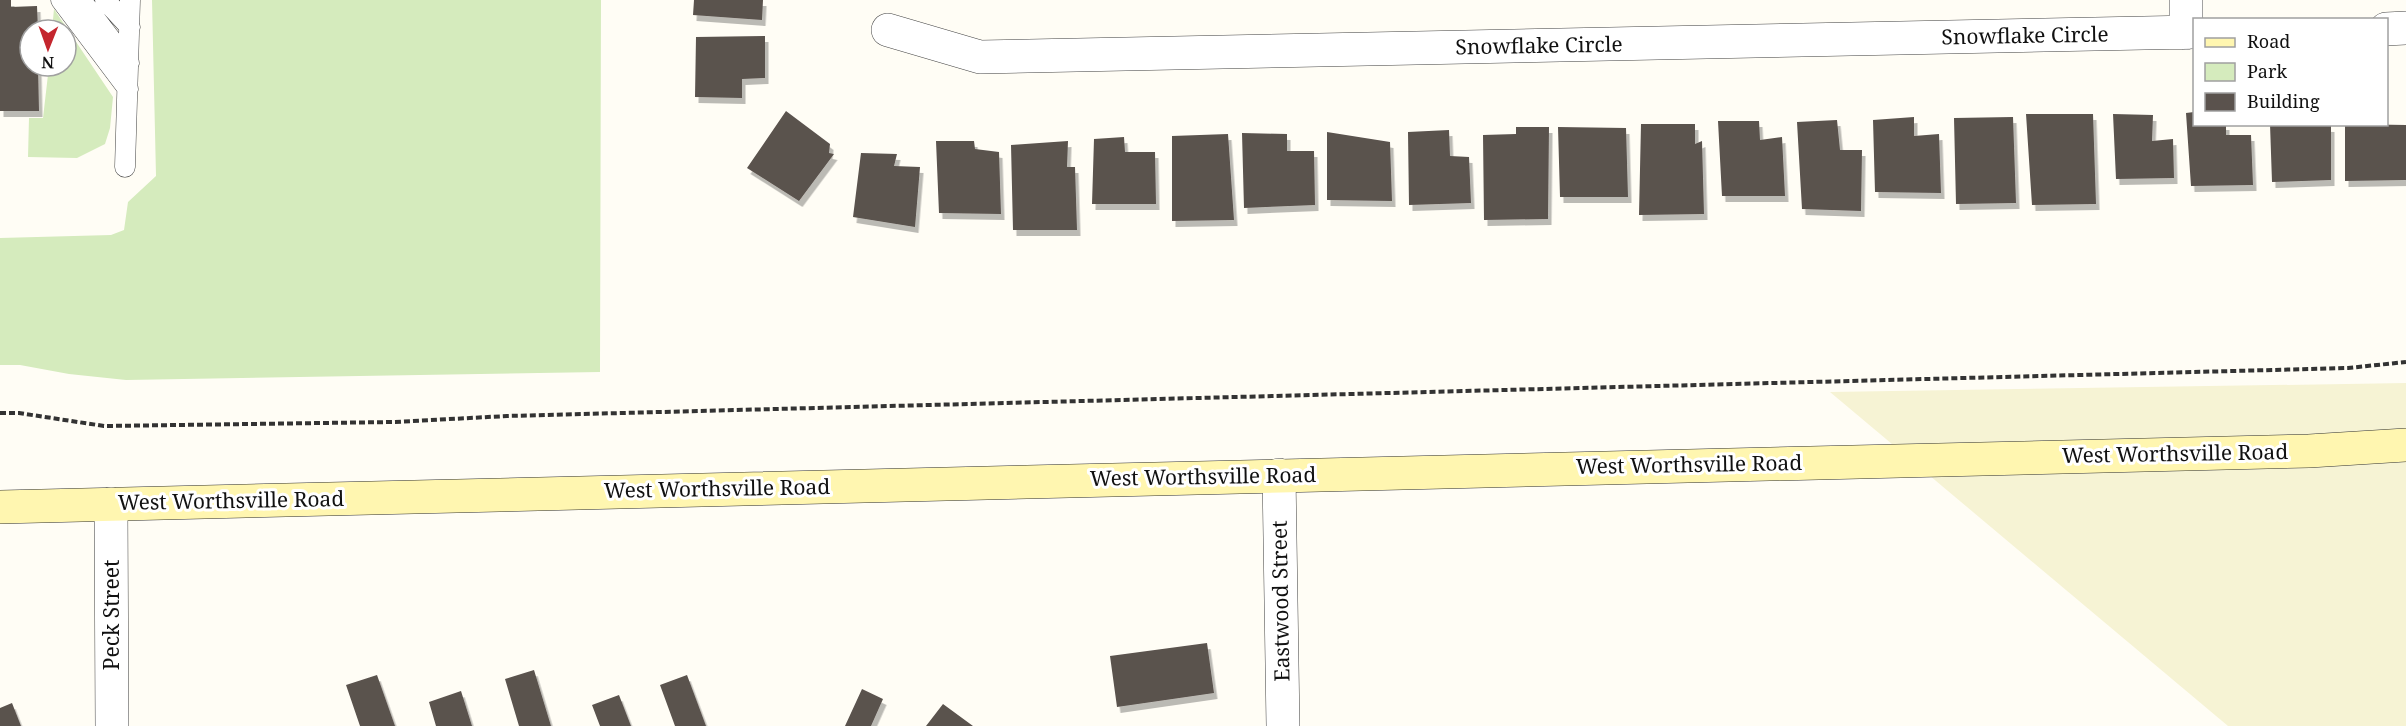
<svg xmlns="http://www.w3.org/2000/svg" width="2406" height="726" viewBox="0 0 2406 726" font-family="'Noto Serif',serif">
	<defs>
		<filter id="shadow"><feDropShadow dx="3.5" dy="6" stdDeviation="0" flood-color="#0004"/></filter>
	</defs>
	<rect width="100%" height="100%" fill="#fffdf5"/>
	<path fill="#f6f3d4" d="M2406 383V726H2228L1830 392Z"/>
	<path fill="#d5ebbd" d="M152 0H601L600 372 126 380 69 374 20 365H0V238L111 235 124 230 128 202 156 176Z
		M54 9 113 97 110 128 105 144 77 158 28 157 29 118H43L49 66H66V30H52Z"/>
	<path fill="#5a524d" filter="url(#shadow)" d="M0 0H11V7L37 6 38 30H30V66H38L39 111H0Z
		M694 0H763L762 20 693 15Z
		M765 36V78L742 79V98L695 97 696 37Z
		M786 111 830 144 829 153 834 154 799 201 747 168Z
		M2194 112V124H2226V135H2251L2253 185 2191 186 2186 113Z
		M2026 114H2093L2096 204 2032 205Z
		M2113 114 2153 115 2152 141 2173 139 2174 178 2116 179Z
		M1914 117V136L1939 134 1941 193 1875 192 1873 120Z
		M2013 117 2016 203 1956 204 1954 118Z
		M1837 120 1840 150H1862L1861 211 1802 209 1797 122Z
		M1718 121H1759L1760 140 1782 137 1785 196H1722Z
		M1641 124H1695V144L1702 141 1704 214 1639 215Z
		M2270 124 2331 126V180L2272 182Z
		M2345 124 2406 125V180L2345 181Z
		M1516 127H1549L1548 219 1484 220 1483 135 1516 134Z
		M1558 127 1626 128 1628 197H1560Z
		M1449 130 1450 156 1469 157 1471 203 1409 205 1408 132Z
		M1327 132 1390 142 1392 201 1327 200Z
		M1242 133 1287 134V151H1314L1315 205 1244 208Z
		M1228 134 1234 220 1172 221V136Z
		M1124 137 1125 152H1155L1156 204H1092L1094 139Z
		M936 141H974L975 149 999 152 1001 214 939 213Z
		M1068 141 1067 167H1075L1077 230H1013L1011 145Z
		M861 153 897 154 894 166 920 167 915 227 853 217Z
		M1207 643 1214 693 1117 707 1110 656Z
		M534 670 551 726H519L505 679Z
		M377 675 395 726H360L346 685Z
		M687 675 706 726H675L660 685Z
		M862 689 883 699 871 726H845Z
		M461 691 472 726H436L429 702Z
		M619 695 631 726H600L592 705Z
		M12 703 21 726H0V708Z
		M943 704 973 726H926Z"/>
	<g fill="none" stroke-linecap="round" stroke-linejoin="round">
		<defs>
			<path id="service" d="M61 0 128 89
				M81 0 129 63
				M105 0 130 27
				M125 167 130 0"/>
			<path id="minor" d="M2386 29 2406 28
				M888 30 980 57 2194 32
				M2186 33V0
				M1279 475 1283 726
				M111 504 112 726"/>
			<path id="secondary" d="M0 507 2309 451 2406 445"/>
		</defs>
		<use href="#service" stroke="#444" stroke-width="21"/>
		<use href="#minor" stroke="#444" stroke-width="34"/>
		<use href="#secondary" stroke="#333" stroke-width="34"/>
		<path stroke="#333" stroke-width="4" stroke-dasharray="6 3" stroke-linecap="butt" d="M0 413H19L104 426 395 422 507 416 2348 368 2406 362"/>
		<use href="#service" stroke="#fff" stroke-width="20"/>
		<use href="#minor" stroke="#fff" stroke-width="33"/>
		<use href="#secondary" stroke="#fff6b0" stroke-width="33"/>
	</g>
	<g text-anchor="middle" stroke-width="6" stroke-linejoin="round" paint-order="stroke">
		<g font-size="21" fill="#111" stroke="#fff">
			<text transform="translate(2025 36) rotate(-1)" y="7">Snowflake Circle</text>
			<text transform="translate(1539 46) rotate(-1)" y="7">Snowflake Circle</text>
			<text transform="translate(2175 454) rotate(-1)" y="7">West Worthsville Road</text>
			<text transform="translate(1689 465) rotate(-1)" y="7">West Worthsville Road</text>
			<text transform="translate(1203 477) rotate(-1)" y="7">West Worthsville Road</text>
			<text transform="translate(717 489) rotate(-1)" y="7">West Worthsville Road</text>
			<text transform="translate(231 501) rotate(-1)" y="7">West Worthsville Road</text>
			<text transform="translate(1281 601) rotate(-91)" y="7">Eastwood Street</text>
			<text transform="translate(112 615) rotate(-90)" y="7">Peck Street</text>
		</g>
	</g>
	<rect x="2193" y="18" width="195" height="108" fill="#ffffff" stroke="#a0a0a0" stroke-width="1.5"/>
	<rect x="2205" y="38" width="30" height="9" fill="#fff6b0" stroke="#a0a0a0" stroke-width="1.5"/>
	<text x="2247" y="48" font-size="18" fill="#111111">Road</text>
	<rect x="2205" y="63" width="30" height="18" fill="#d5ebbd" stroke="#a0a0a0" stroke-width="1.5"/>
	<text x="2247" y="78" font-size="18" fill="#111111">Park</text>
	<rect x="2205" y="93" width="30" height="18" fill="#5a524d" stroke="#a0a0a0" stroke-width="1.5"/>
	<text x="2247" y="108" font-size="18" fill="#111111">Building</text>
	<g transform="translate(48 48) rotate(181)"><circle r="28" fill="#ffffff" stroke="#a0a0a0" stroke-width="1.5"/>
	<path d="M0-4.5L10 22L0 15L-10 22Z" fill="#c4262e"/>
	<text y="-9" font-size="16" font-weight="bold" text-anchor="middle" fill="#111111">N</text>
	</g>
</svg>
